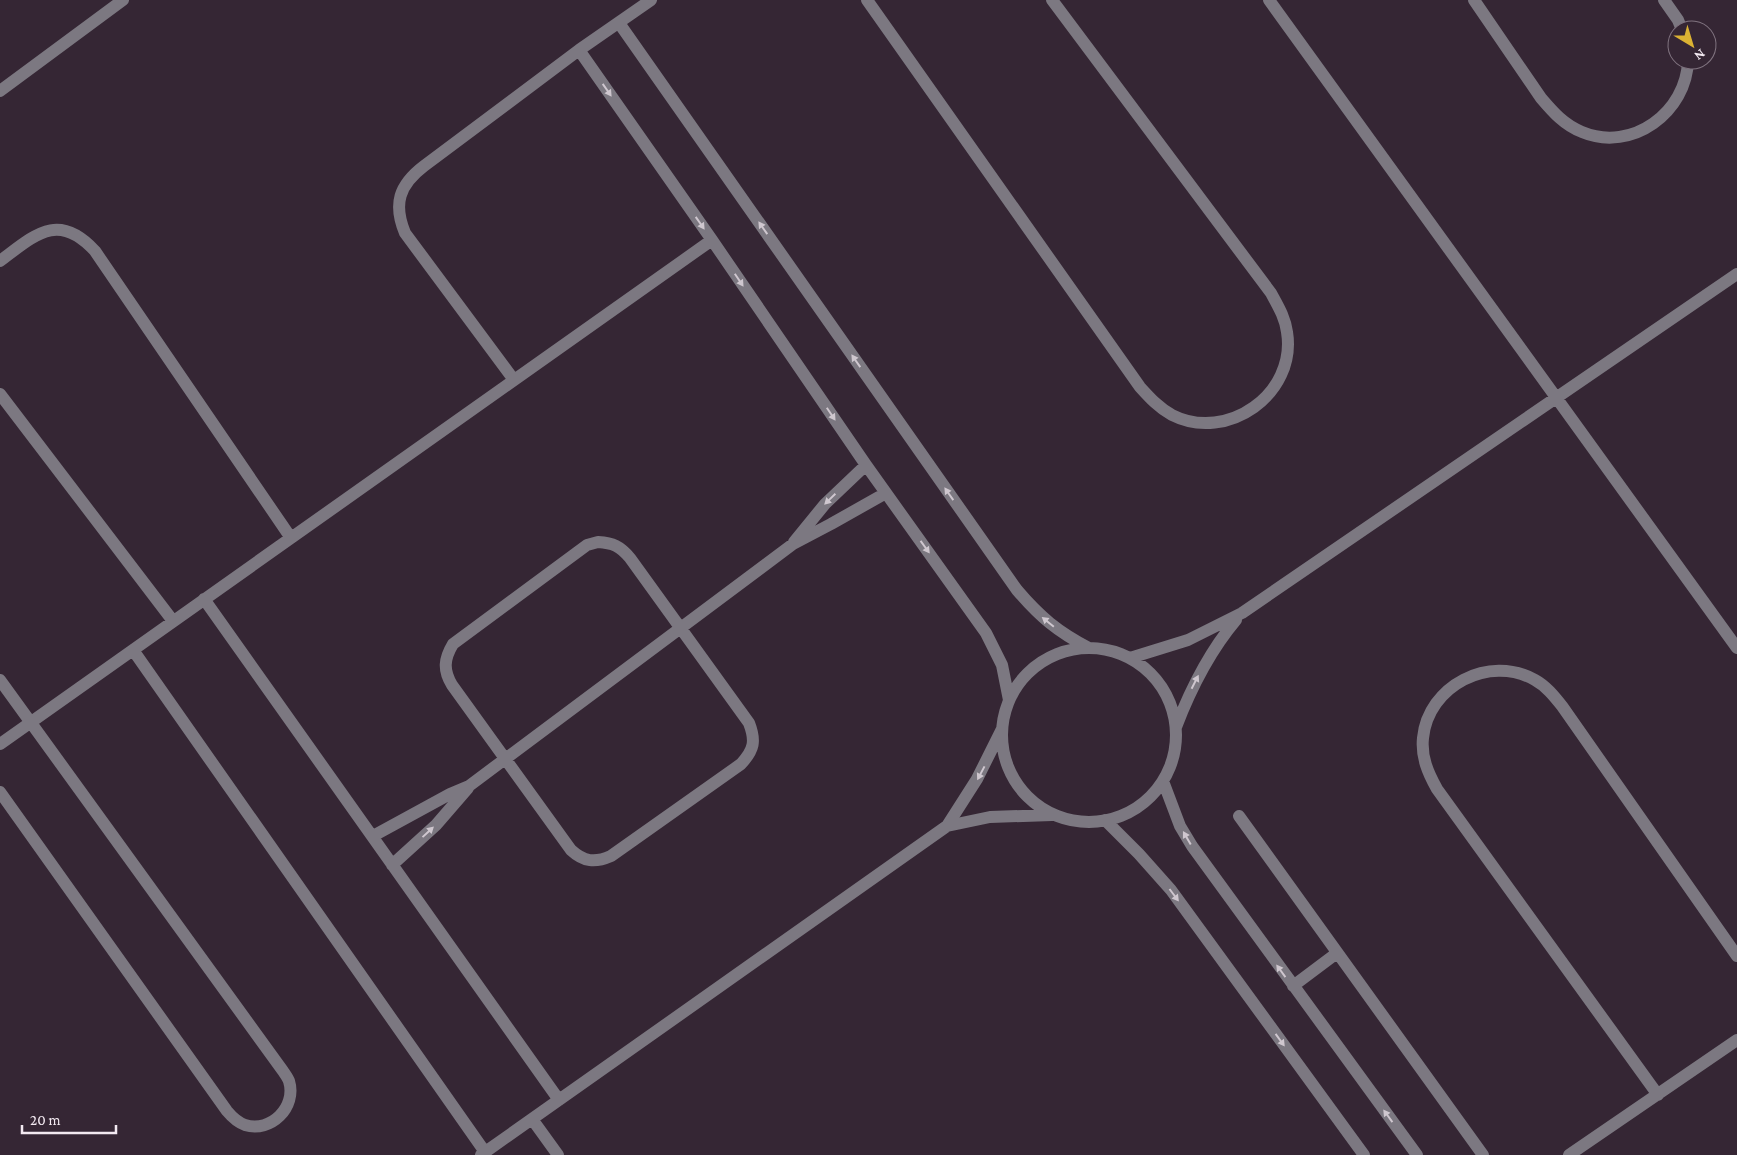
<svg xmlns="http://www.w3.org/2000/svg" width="1737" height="1155" viewBox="0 0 1737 1155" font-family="'Crimson Pro',serif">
	<rect width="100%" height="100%" fill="#352634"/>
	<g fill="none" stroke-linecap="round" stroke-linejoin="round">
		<path stroke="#7c7881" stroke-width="12" d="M867 0 1140 387C1150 398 1159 408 1172 415 1227 443 1297 394 1287 332 1285 317 1278 306 1271 293L1052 0
			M1269 0 1737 648
			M1474 0 1541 98C1553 112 1564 125 1582 132 1632 153 1687 112 1688 60
			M1664 0 1678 20 1682 30
			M619 23 1017 590C1040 617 1058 632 1089 648
			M579 50 712 240 866 465 986 633 1002 665 1009 700
			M0 91 123 0
			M0 261C35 235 58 211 95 251L291 538
			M514 380 405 233C393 204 399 185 424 166L579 50 651 0
			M0 394 173 621
			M598 542C613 543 620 546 630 558L749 723C756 741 754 750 741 764L611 856C595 863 584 862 571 850L452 685C443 670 444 659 453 644L587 545Z
			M794 542 825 504 866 465
			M204 599 559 1100
			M1002 735a87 87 0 1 1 174 0a87 87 0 1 1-174 0Z
			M133 650 485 1152
			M1130 658 1188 640 1242 613 1737 274
			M0 680 283 1071C285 1074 288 1078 289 1081 297 1107 271 1133 245 1125 237 1122 232 1117 227 1111L0 792
			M1176 727C1191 688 1209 652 1236 620
			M0 744 712 240
			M1163 781 1180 826 1192 846 1417 1155
			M1239 816 1483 1155
			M1105 820 1139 854 1171 890 1364 1155
			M947 826 990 817 1052 815
			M373 836 450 794 469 786 793 544 831 524 886 493
			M392 865 436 825 468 788
			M1293 986 1337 953
			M1658 1095 1437 789C1428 773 1421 757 1423 738 1428 686 1489 654 1535 680 1546 686 1554 696 1562 706L1737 956
			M532 1119 558 1155
			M481 1155 947 826 977 779 1002 729
			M1569 1155 1737 1040"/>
	</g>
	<defs><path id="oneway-solid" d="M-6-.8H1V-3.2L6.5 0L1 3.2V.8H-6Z" transform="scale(1.25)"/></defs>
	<g fill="#cfc7cf">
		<use href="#oneway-solid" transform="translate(607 90) rotate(55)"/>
		<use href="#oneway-solid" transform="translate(700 223) rotate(55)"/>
		<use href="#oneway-solid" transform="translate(763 228) rotate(-125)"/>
		<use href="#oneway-solid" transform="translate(739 280) rotate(56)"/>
		<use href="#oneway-solid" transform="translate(856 361) rotate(-125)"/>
		<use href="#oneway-solid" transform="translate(831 414) rotate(56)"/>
		<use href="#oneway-solid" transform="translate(949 494) rotate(-125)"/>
		<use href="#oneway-solid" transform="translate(830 499) rotate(136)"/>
		<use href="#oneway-solid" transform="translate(925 547) rotate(54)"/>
		<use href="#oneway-solid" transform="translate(1048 622) rotate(-141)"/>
		<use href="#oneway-solid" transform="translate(1195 682) rotate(-63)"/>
		<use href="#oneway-solid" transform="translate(981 773) rotate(118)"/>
		<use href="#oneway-solid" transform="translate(428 832) rotate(-43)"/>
		<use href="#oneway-solid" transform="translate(1187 838) rotate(-120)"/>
		<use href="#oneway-solid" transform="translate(1174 895) rotate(53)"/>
		<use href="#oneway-solid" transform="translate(1281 971) rotate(-126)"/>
		<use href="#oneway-solid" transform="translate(1280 1040) rotate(54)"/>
		<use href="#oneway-solid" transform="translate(1388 1116) rotate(-126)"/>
	</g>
	<g transform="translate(1692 45) rotate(142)"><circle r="24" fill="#352634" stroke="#817480"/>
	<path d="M0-4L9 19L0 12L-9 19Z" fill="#dbb233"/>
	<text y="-8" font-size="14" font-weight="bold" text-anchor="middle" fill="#f3e9f1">N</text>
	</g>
	<path d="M22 1125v8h94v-8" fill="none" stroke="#f3e9f1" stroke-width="2.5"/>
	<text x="30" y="1125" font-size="15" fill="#f3e9f1" stroke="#352634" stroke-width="4" paint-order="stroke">20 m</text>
</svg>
